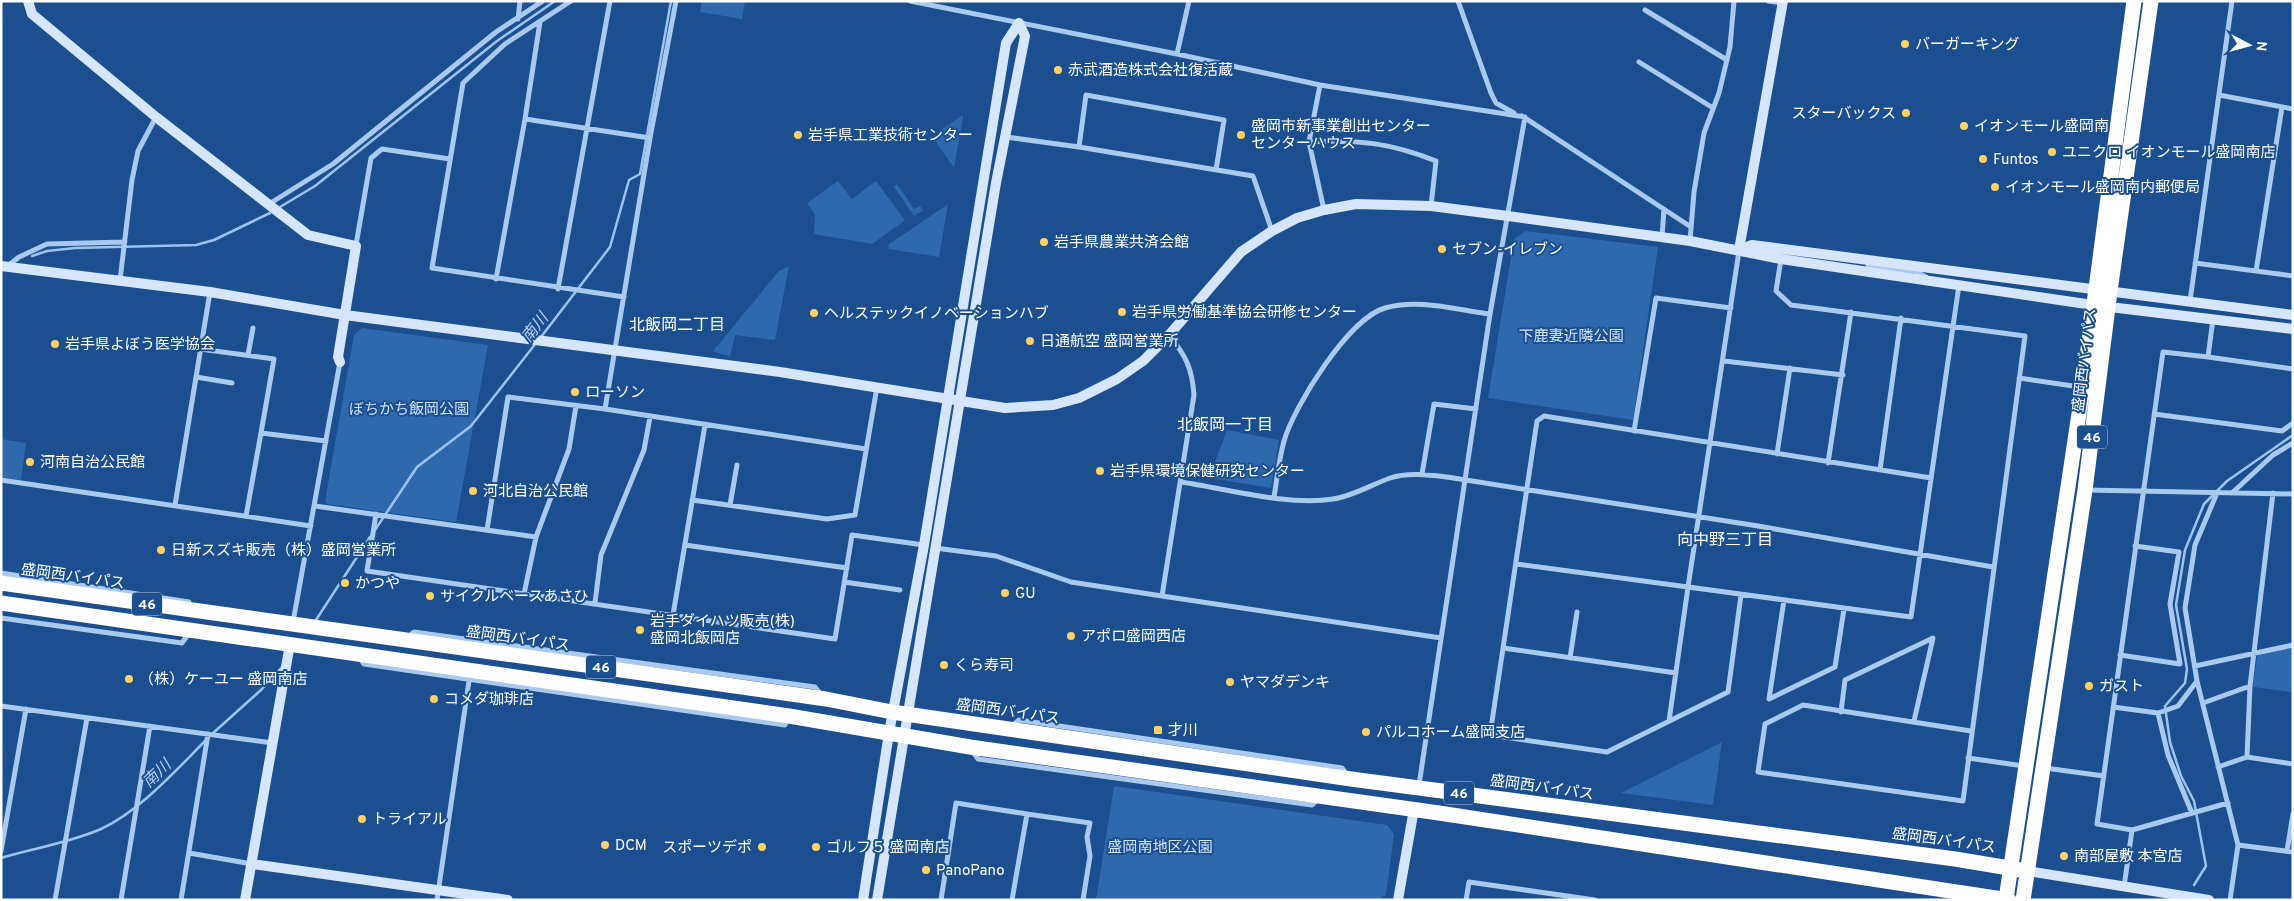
<svg xmlns="http://www.w3.org/2000/svg" width="2294" height="901" viewBox="0 0 2294 901" font-family="Overpass,'Noto Sans JP',sans-serif">
	<rect width="100%" height="100%" fill="#1b4f8f"/>
	<path fill="#2e69ad" d="M702 1H745L742 19 700 12Z
		M963 115V117L954 168 932 136Z
		M838 181 852 199 876 181 904 219 903 222 872 244 814 234 815 215 807 203Z
		M897 184 914 209 920 206 923 210 914 216 894 187Z
		M948 204 939 257 889 249 888 245Z
		M1526 231 1658 247 1633 420 1488 398 1514 239Z
		M789 266 775 340 735 335 730 357 713 351 779 271Z
		M362 328 488 345 456 522 327 504 325 501 354 335Z
		M1227 430 1279 440 1271 488 1209 478Z
		M1 439 26 443 21 480 1 477Z
		M2293 647V692L2253 687 2257 656Z
		M1722 742 1713 805 1621 793Z
		M1114 786 1387 825 1394 834 1386 895 1376 900H1096Z"/>
	<g fill="none" stroke-linecap="round" stroke-linejoin="round">
		<path stroke="#9cc4f0" stroke-width="2.5" d="M280 207 315 186 497 41 555 1
			M32 256 47 251 75 248 196 245 214 240 270 213
			M541 337 610 247 629 180 640 174 671 1
			M375 530 417 467 471 426 536 343
			M316 620 370 537
			M212 734 261 690 282 667
			M1 858C34 848 69 843 101 829 140 811 176 770 206 740
			M2194 885 2206 866 2194 801 2181 776 2170 742 2165 706 2185 683 2187 669 2176 605 2185 550 2204 504 2227 481 2293 435"/>
		<path stroke="#a9c9ee" stroke-width="5" d="M571 1 505 44 463 83 432 268 624 297
			M910 1 1177 54 1320 85 1525 117
			M1458 1 1491 93 1496 103 1514 113
			M1768 1 1782 3
			M1645 10 1727 60
			M518 19 520 1
			M1177 54 1189 1
			M1639 62 1713 108
			M1320 85 1309 142 1324 210
			M2219 95 2293 109
			M1522 116 1691 227
			M525 119 540 22
			M1006 137 1079 147 1253 176 1272 231
			M1309 142C1357 139 1391 143 1436 161L1431 206
			M1079 147 1086 95 1224 120 1216 170
			M269 204 333 164 496 32 543 1
			M1662 237 1664 209
			M1690 241 1694 192 1704 133 1719 93 1730 47 1734 1
			M356 245 371 158 382 149 450 159
			M1739 251 1688 587 1911 617 1959 285
			M1781 259 1776 291 1791 305 2025 336 1963 801 1758 772 1765 724 1803 705 1971 731
			M1867 261 1868 265 1872 266 1914 271 1926 277
			M2195 263 2293 276
			M9 265 19 257 47 244 125 242
			M2256 271 2282 107
			M496 279 525 119 650 138
			M120 280 132 180 138 151 156 117
			M558 289 610 1
			M2190 301 2232 1
			M1169 335C1186 356 1192 368 1194 395L1162 596 1441 638
			M200 349 274 359 261 433
			M248 355 253 328
			M2208 357 2293 369
			M1724 361 1843 375
			M196 377 232 383
			M2019 378 2080 387
			M605 409 650 138 676 1
			M2154 414 2282 431 2293 423
			M1634 431 1656 298 1731 308
			M1777 454 1790 368
			M1828 463 1851 312
			M1880 470 1901 318
			M1422 474 1434 404 1476 409
			M1 480 311 526
			M1181 482C1228 489 1287 506 1333 499 1353 496 1371 485 1390 478 1408 472 1430 475 1447 477L1758 526 1993 567
			M2086 490 2293 494
			M2217 493 2195 545 2185 608 2197 681 2238 845 2230 900
			M2232 493 2273 455 2293 443
			M1274 497C1277 479 1279 459 1284 441 1294 406 1349 318 1385 308 1418 298 1457 310 1490 314L1525 117
			M692 500 827 519 855 515 877 387
			M175 505 210 292
			M730 505 737 465
			M315 506 536 537
			M376 514 367 571 835 639 852 535 924 545
			M246 516 261 433 326 441
			M487 530 508 397 605 409 866 449
			M685 545 847 568
			M935 548 996 556 1071 582 1162 596
			M1516 564 1688 587 1669 721
			M1 573 189 602
			M844 582 900 590
			M524 594 536 537 569 449 576 406
			M1741 595 1728 692 1607 752 1490 735 1537 421 1544 416 1931 478
			M1784 600 1769 699 1835 667 1844 609
			M595 603 601 555 644 450 650 417
			M673 615 705 425
			M1 618 182 643 189 633
			M293 622 340 362
			M407 638 414 632 815 687 821 695
			M1503 648 1676 673
			M2120 655 2180 664 2170 604 2179 552 2135 546
			M360 658 364 664 785 725 788 719
			M1570 658 1577 612
			M2195 666 2293 645
			M2203 703 2250 686
			M1 706 273 743
			M2113 707 2158 713 2168 755 2192 813
			M1841 712 1845 680 1933 638 1914 721
			M2158 713 2178 706 2197 681
			M1011 727 1019 720 1342 768 1348 776
			M973 752 978 759 1312 805 1318 799
			M2247 757 2250 686 2273 493
			M1968 758 2024 766
			M2218 767 2247 757 2293 764
			M2045 768 2104 776
			M1419 785 1490 314
			M1027 814 1090 823 1087 837 1090 856 1083 900
			M2132 830 2228 803
			M2238 845 2293 852
			M1 851 26 709
			M2287 851 2293 814
			M189 853 252 864
			M2124 887 2132 830 2097 824 2163 352 2208 357 2213 319
			M55 900 87 718
			M121 900 150 726
			M181 900 208 734
			M437 900 469 681
			M941 900 956 803 1027 814 1012 900
			M1466 900 1469 882 1595 900"/>
		<path stroke="#d6e6fa" stroke-width="10" d="M28 1 32 14 156 117 308 235 356 246 338 357 340 362
			M1739 250 1752 245 2293 315
			M1739 250 1783 1
			M1 266 210 292 345 315 780 372 1005 408 1053 405 1079 398 1117 379 1143 361 1169 335 1241 252 1272 231 1297 218 1324 210 1356 204 1431 206 1508 216 1690 241 1781 259 2093 305 2293 329
			M252 864 508 900
			M2027 871 2209 900
			M245 900 290 644
			M863 900 889 733 924 545 1006 43 1019 23
			M877 900 996 183 1025 36 1019 23
			M1398 900 1414 809"/>
		<path stroke="#fff" stroke-width="15" d="M1 583 826 699 892 712 1351 779 1955 859 2027 871
			M1 603 789 716 970 747 1439 813 2009 900
			M2006 899 2083 387 2134 1
			M2023 900 2085 490 2110 291 2151 1"/>
	</g>
	<g fill="#ffd166" stroke="#1b4f8f" stroke-width="2">
		<circle cx="1905" cy="44" r="5"/>
		<circle cx="1058" cy="70" r="5"/>
		<circle cx="1906" cy="113" r="5"/>
		<circle cx="1964" cy="126" r="5"/>
		<circle cx="798" cy="135" r="5"/>
		<circle cx="1241" cy="135" r="5"/>
		<circle cx="2052" cy="152" r="5"/>
		<circle cx="1983" cy="159" r="5"/>
		<circle cx="1995" cy="187" r="5"/>
		<circle cx="1044" cy="242" r="5"/>
		<circle cx="1442" cy="249" r="5"/>
		<circle cx="1122" cy="312" r="5"/>
		<circle cx="814" cy="313" r="5"/>
		<circle cx="1030" cy="341" r="5"/>
		<circle cx="55" cy="344" r="5"/>
		<circle cx="575" cy="392" r="5"/>
		<circle cx="30" cy="462" r="5"/>
		<circle cx="1100" cy="471" r="5"/>
		<circle cx="473" cy="491" r="5"/>
		<circle cx="161" cy="550" r="5"/>
		<circle cx="345" cy="583" r="5"/>
		<circle cx="1005" cy="593" r="5"/>
		<circle cx="430" cy="596" r="5"/>
		<circle cx="640" cy="630" r="5"/>
		<circle cx="1071" cy="636" r="5"/>
		<circle cx="944" cy="665" r="5"/>
		<circle cx="129" cy="679" r="5"/>
		<circle cx="1230" cy="682" r="5"/>
		<circle cx="2089" cy="686" r="5"/>
		<circle cx="434" cy="699" r="5"/>
		<rect x="1153" y="725" width="10" height="10" rx="2.5"/>
		<circle cx="1366" cy="732" r="5"/>
		<circle cx="362" cy="819" r="5"/>
		<circle cx="605" cy="845" r="5"/>
		<circle cx="762" cy="847" r="5"/>
		<circle cx="816" cy="847" r="5"/>
		<circle cx="2064" cy="856" r="5"/>
		<circle cx="926" cy="870" r="5"/>
	</g>
	<g text-anchor="middle" stroke-width="4" stroke-linejoin="round" paint-order="stroke">
		<g fill="#1b4f8f" stroke="#bbcadd" stroke-width="1">
			<rect x="2077" y="425.5" width="30" height="23" rx="4"/>
			<rect x="132" y="592.5" width="30" height="23" rx="4"/>
			<rect x="586" y="655.5" width="30" height="23" rx="4"/>
			<rect x="1444" y="781.5" width="30" height="23" rx="4"/>
		</g>
		<g font-size="14" font-weight="bold" fill="#fff">
			<text x="2092" y="442">46</text>
			<text x="147" y="609">46</text>
			<text x="601" y="672">46</text>
			<text x="1459" y="798">46</text>
		</g>
		<g font-size="15" fill="#fff" stroke="#1b4f8f" text-anchor="start">
			<text x="1915" y="49">バーガーキング</text>
			<text x="1068" y="75">赤武酒造株式会社復活蔵</text>
			<text x="1896" y="118" text-anchor="end">スターバックス</text>
			<text x="1251" y="131">盛岡市新事業創出センター<tspan x="1251" dy="17">センターハウス</tspan></text>
			<text x="1974" y="131">イオンモール盛岡南</text>
			<text x="808" y="140">岩手県工業技術センター</text>
			<text x="2062" y="157">ユニクロ イオンモール盛岡南店</text>
			<text x="1993" y="164">Funtos</text>
			<text x="2005" y="192">イオンモール盛岡南内郵便局</text>
			<text x="1054" y="247">岩手県農業共済会館</text>
			<text x="1452" y="254">セブン-イレブン</text>
			<text x="1132" y="317">岩手県労働基準協会研修センター</text>
			<text x="824" y="318">ヘルステックイノベーションハブ</text>
			<text x="1040" y="346">日通航空 盛岡営業所</text>
			<text x="65" y="349">岩手県よぼう医学協会</text>
			<text x="585" y="397">ローソン</text>
			<text x="40" y="467">河南自治公民館</text>
			<text x="1110" y="476">岩手県環境保健研究センター</text>
			<text x="483" y="496">河北自治公民館</text>
			<text x="171" y="555">日新スズキ販売（株）盛岡営業所</text>
			<text x="355" y="588">かつや</text>
			<text x="1015" y="598">GU</text>
			<text x="440" y="601">サイクルベースあさひ</text>
			<text x="650" y="626">岩手ダイハツ販売(株)<tspan x="650" dy="17">盛岡北飯岡店</tspan></text>
			<text x="1081" y="641">アポロ盛岡西店</text>
			<text x="954" y="670">くら寿司</text>
			<text x="139" y="684">（株）ケーユー 盛岡南店</text>
			<text x="1240" y="687">ヤマダデンキ</text>
			<text x="2099" y="691">ガスト</text>
			<text x="444" y="704">コメダ珈琲店</text>
			<text x="1168" y="735">才川</text>
			<text x="1376" y="737">パルコホーム盛岡支店</text>
			<text x="372" y="824">トライアル</text>
			<text x="615" y="850">DCM</text>
			<text x="752" y="852" text-anchor="end">スポーツデポ</text>
			<text x="826" y="852">ゴルフ５ 盛岡南店</text>
			<text x="2074" y="861">南部屋敷 本宮店</text>
			<text x="936" y="875">PanoPano</text>
		</g>
		<g font-size="15" fill="#cfe3fa" stroke="#1b4f8f">
			<text x="1571" y="341">下鹿妻近隣公園</text>
			<text x="409" y="414">ぼちかち飯岡公園</text>
			<text x="1160" y="852">盛岡南地区公園</text>
		</g>
		<g font-size="15" fill="#fff" stroke="#1b4f8f">
			<text transform="translate(2084 360) rotate(-83)" y="5">盛岡西バイパス</text>
			<text transform="translate(73 576) rotate(8)" y="5">盛岡西バイパス</text>
			<text transform="translate(518 638) rotate(8)" y="5">盛岡西バイパス</text>
			<text transform="translate(1008 711) rotate(8)" y="5">盛岡西バイパス</text>
			<text transform="translate(1542 787) rotate(8)" y="5">盛岡西バイパス</text>
			<text transform="translate(1944 840) rotate(8)" y="5">盛岡西バイパス</text>
		</g>
		<g font-size="16" fill="#fff" stroke="#1b4f8f">
			<text x="677" y="330">北飯岡二丁目</text>
			<text x="1225" y="430">北飯岡一丁目</text>
			<text x="1725" y="545">向中野三丁目</text>
		</g>
		<g font-size="16" font-style="italic" fill="#b5d3f5" stroke="#1b4f8f">
			<text transform="translate(534 327) rotate(-52)" y="6">南川</text>
			<text transform="translate(156 773) rotate(-44)" y="6">南川</text>
		</g>
	</g>
	<rect width="2294" height="901" fill="none" stroke="#ffffff" stroke-width="5"/>
	<g transform="translate(2249 45) rotate(96)" stroke="#1b4f8f" stroke-width="4" paint-order="stroke">
	<path d="M0-4L9 19L0 12L-9 19Z" fill="#ffffff"/>
	<text y="-8" font-size="14" font-weight="bold" text-anchor="middle" fill="#ffffff">N</text>
	</g>
</svg>
